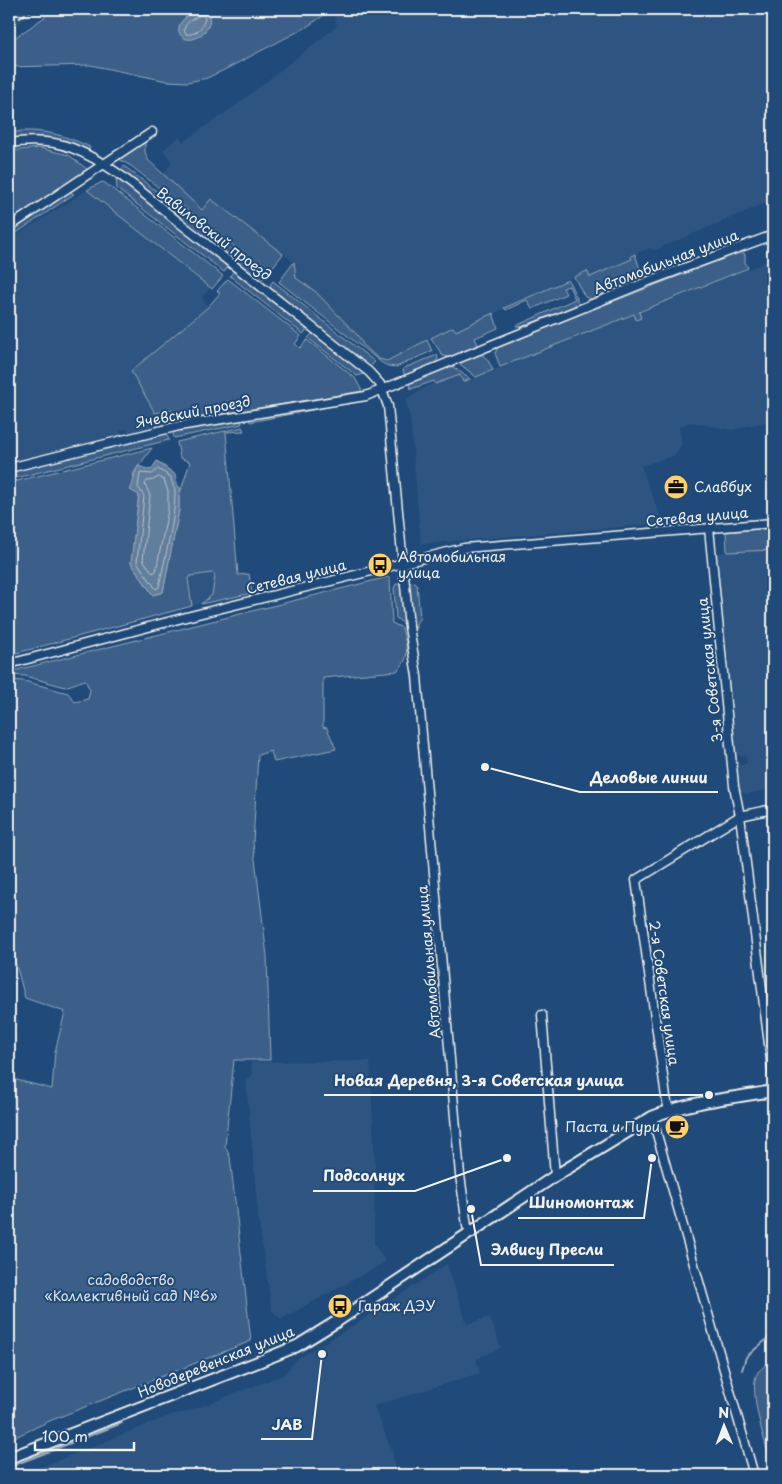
<svg xmlns="http://www.w3.org/2000/svg" width="782" height="1484" viewBox="0 0 782 1484" font-family="'Playpen Sans',sans-serif">
	<rect width="100%" height="100%" fill="#1f4a7a"/>
	<filter id="ink" filterUnits="userSpaceOnUse"><feTurbulence type="fractalNoise" baseFrequency=".02" numOctaves="2"/><feDisplacementMap in="SourceGraphic" scale="10" xChannelSelector="R" yChannelSelector="G"/><feConvolveMatrix kernelMatrix="1 2 1 2 8 2 1 2 1" color-interpolation-filters="sRGB"/></filter>
	<g filter="url(#ink)">
		<path fill="#2d5581" d="M19 9H40L9 29V16Z
			M341 9H773V200L655 250 650 248 632 255 633 259 590 277 587 271 456 331 452 327 387 361 379 359 364 346 358 336 316 292 296 278 294 262 211 200 203 210 163 175 172 162 163 150 179 137 183 142 235 106 337 26 334 14Z
			M87 190 210 288 202 297 208 307 131 371 162 425 128 433 127 429 120 431 121 434 9 463V240Z
			M773 259V420L732 430 690 422 679 427 682 444 675 455 641 466 662 521 656 524 421 544 410 417 406 404 407 399 427 386 460 375 464 382 634 314 636 320 639 313Z
			M773 550V789L747 794 741 792 737 769 740 765 747 763 746 756H740L736 752 733 738 735 734 715 553Z
			M212 573 215 575 212 595 201 604 192 606 188 578 190 576Z
			M9 986 19 1023 9 1032Z
			M370 1061 375 1164 374 1244 386 1262 281 1319 272 1311 259 1223 246 1080 252 1075 251 1062Z
			M447 1264 467 1324 490 1317 501 1348 476 1359 480 1373 374 1406 393 1454 396 1475H21L174 1414 187 1412 283 1375 298 1358 345 1331Z"/>
		<path fill="#3a5f88" stroke="#97a8b8" d="M56 9H333L305 28 224 70 207 78 188 82 167 81 90 65 9 67V42Z
			M21 131C47 130 67 136 90 147L88 151C60 138 39 133 9 139V134Z
			M145 142V152L148 160 202 210 211 199 283 254 268 273 131 166 119 159Z
			M39 148 69 155 88 170 9 223V151Z
			M124 166 267 276 260 281 120 171Z
			M116 178 226 263 227 268 224 272 117 189Z
			M102 182 105 183 223 276 212 289 87 190Z
			M70 192 74 194 9 238V233Z
			M740 252 745 254V262L748 268 639 312 641 318 636 320 634 314 500 367 495 353 499 346Z
			M635 254 641 272 640 278 591 299 585 297 574 277 587 271 590 277 632 259 631 256Z
			M294 262 296 278 316 292 358 336 364 346 379 359 387 361 427 340 432 351 396 367 388 366 382 363 279 282Z
			M234 271 306 327V331L303 334 230 276Z
			M228 279 301 336 295 344 300 348 307 340 355 378 362 391 174 423 171 410 155 413 131 371 208 307 220 293 217 291Z
			M568 280 577 298V302L574 306 521 327 516 326 575 299 569 286 563 288 566 294 532 309 527 300 506 310 504 308Z
			M273 281 375 362 369 368 271 289 270 285Z
			M493 313 498 328 475 338 478 345 450 357 443 356 431 338 453 327 456 331Z
			M312 334H316L364 374 357 376 308 338Z
			M477 354C486 354 489 362 493 370L476 377 460 364V361Z
			M437 355 438 358 435 364 405 376 403 371 404 368Z
			M452 366 470 379 463 382 460 375 435 384 434 381 411 389 409 383Z
			M329 406 328 407 250 422 249 418Z
			M241 419 242 424 174 438 173 434 176 431Z
			M242 427 244 431 226 432 238 575 249 574 252 593 201 604 212 595 215 576 212 573 190 576 188 579 192 606 9 655V483L152 448 133 474 139 494 131 563 153 595 163 592 179 510V496L190 462 180 458 177 442Z
			M160 434H166L169 440 12 479 9 477V471Z
			M773 528V550L727 552 726 532Z
			M388 577 390 579 392 623 402 628C406 645 412 658 397 671L323 678V727L327 728 336 749 274 762 271 751 258 755 253 843 267 956 270 1060H234L225 1146 230 1157 251 1341 47 1422 9 1440V1078L52 1089 55 1052 65 1012 25 998 9 938V680L24 681 68 693 75 702 88 699 90 690 85 680 65 687 25 676 9 675V672Z
			M415 582 417 584 420 618 416 623V628L415 629 412 621 409 583Z
			M396 584H401L405 625 396 618 394 588Z
			M773 1359V1471C768 1450 746 1389 758 1372 762 1367 769 1363 773 1359Z"/>
		<path fill="#627e9d" stroke="#9cacbb" d="M200 10 208 13C211 20 210 25 205 31 187 51 168 31 186 17 190 14 196 12 200 10Z
			M157 461 176 475V483L181 489 179 496V510L163 592 153 595 131 563 139 495 130 490C135 481 133 474 138 466L151 470Z"/>
		<g fill="none" stroke-linecap="round" stroke-linejoin="round">
			<path stroke="#bac3ca" stroke-width="1" d="M200 15H203L205 18C204 27 195 36 186 34L184 30C186 21 193 19 200 15Z
				M158 469 171 477C171 481 175 489 175 491 175 523 165 556 159 587L156 589 137 562 144 496 138 487 140 473 152 474Z
				M159 477 164 480 168 491V510L156 571 153 573 143 560 150 496 145 484 147 481 153 480Z"/>
			<path stroke="#9cacbb" stroke-width="2" d="M742 1370 746 1357 773 1334
				M9 1467 122 1423"/>
			<defs>
				<path id="minor" d="M9 143C31 140 51 140 72 148 113 164 147 197 181 224 244 273 306 322 369 372L380 384 388 406 409 627 417 676 460 1175 467 1226 472 1233
					M9 227 152 132
					M9 468 179 426 366 396 649 281 773 235
					M709 528 734 786 740 816 773 1076
					M9 664 190 616 464 548 773 523
					M542 1015 555 1176
					M669 1110 666 1097 636 880 740 816 773 809
					M652 1117 754 1475"/>
				<path id="secondary" d="M9 1458 258 1362 297 1346 336 1322 555 1176 652 1117C691 1101 733 1098 773 1091"/>
			</defs>
			<use href="#minor" stroke="#f4f1e8" stroke-width="11"/>
			<use href="#secondary" stroke="#f4f1e8" stroke-width="14"/>
			<use href="#minor" stroke="#1f4a7a" stroke-width="8"/>
			<use href="#secondary" stroke="#1f4a7a" stroke-width="10"/>
			<path stroke="#f4f1e8" stroke-width="2" stroke-dasharray="8 4" stroke-linecap="butt" d="M9 25 33 9"/>
		</g>
	</g>
	<defs>
		<symbol id="office-disc" viewBox="-11 -11 22 22"><circle r="9.5" fill="#ffd166" stroke="#1f4a7a"/><path d="M-6-3h4V-5.5h4V-3h4V5H-6ZM-1-4.5V-3h2v-1.5ZM-6 0V1H6V0Z" fill="#111"/></symbol>
		<symbol id="bus-disc" viewBox="-11 -11 22 22"><circle r="9.5" fill="#ffd166" stroke="#1f4a7a"/><path d="M-5-6H5V4H4V6H2V4H-2V6H-4V4H-5ZM-3.5-4V0h7V-4ZM-3.5 1.2v1.5H-2V1.2ZM2 1.2v1.5H3.5V1.2Z" fill="#111"/></symbol>
		<symbol id="cafe-disc" viewBox="-11 -11 22 22"><circle r="9.5" fill="#ffd166" stroke="#1f4a7a"/><path d="M-5.5-4.5H6V0H3Q3 3.5 0 3.5H-2.5Q-5.5 3.5-5.5 0ZM3-3.2v2h1.7v-2ZM-6 4.5H4V6H-6Z" fill="#111"/></symbol>
	</defs>
	<g fill-rule="evenodd">
		<use href="#office-disc" x="662" y="473" width="28" height="28"/>
		<use href="#bus-disc" x="366" y="551" width="28" height="28"/>
		<use href="#cafe-disc" x="663" y="1113" width="28" height="28"/>
		<use href="#bus-disc" x="326" y="1292" width="28" height="28"/>
	</g>
	<g text-anchor="middle" stroke-width="4" stroke-linejoin="round" paint-order="stroke">
		<g font-size="14" fill="#f4f1e8" stroke="#1f4a7a">
			<text transform="translate(214 234) rotate(38)" y="5">Вавиловский проезд</text>
			<text transform="translate(666 262) rotate(-21)" y="5">Автомобильная улица</text>
			<text transform="translate(193 412) rotate(-11)" y="5">Ячевский проезд</text>
			<text transform="translate(697 517) rotate(-5)" y="5">Сетевая улица</text>
			<text transform="translate(296 577) rotate(-14)" y="5">Сетевая улица</text>
			<text transform="translate(710 670) rotate(-96)" y="5">3-я Советская улица</text>
			<text transform="translate(429 962) rotate(-95)" y="5">Автомобильная улица</text>
			<text transform="translate(664 993) rotate(82)" y="5">2-я Советская улица</text>
			<text transform="translate(216 1362) rotate(-22)" y="5">Новодеревенская улица</text>
		</g>
		<g font-size="14" fill="#f4f1e8" stroke="#1f4a7a" text-anchor="start">
			<text x="694" y="492">Славбух</text>
			<text x="398" y="562">Автомобильная<tspan x="398" dy="16">улица</tspan></text>
			<text x="660" y="1132" text-anchor="end">Паста и Пури</text>
			<text x="358" y="1311">Гараж ДЭУ</text>
		</g>
		<g font-size="14" fill="#e1e2de" stroke="#1f4a7a">
			<text x="131" y="1285">садоводство<tspan x="131" dy="16">«Коллективный сад №6»</tspan></text>
		</g>
	</g>
	<path fill="none" stroke="#f4f1e8" stroke-width="2" d="M485 767L580 792H718M709 1095L634 1095H324M507 1158L415 1191H313M652 1158L644 1218H518M471 1209L481 1265H614M322 1354L312 1439H261"/>
	<g fill="#f4f1e8" stroke="#1f4a7a" stroke-width="2">
		<circle cx="485" cy="767" r="5"/>
		<circle cx="709" cy="1095" r="5"/>
		<circle cx="507" cy="1158" r="5"/>
		<circle cx="652" cy="1158" r="5"/>
		<circle cx="471" cy="1209" r="5"/>
		<circle cx="322" cy="1354" r="5"/>
	</g>
	<g font-size="15" text-anchor="middle" font-weight="bold" fill="#f4f1e8" stroke="#1f4a7a" stroke-width="4" stroke-linejoin="round" paint-order="stroke">
		<text x="649" y="783">Деловые линии</text>
		<text x="479" y="1086">Новая Деревня, 3-я Советская улица</text>
		<text x="364" y="1181">Подсолнух</text>
		<text x="581" y="1208">Шиномонтаж</text>
		<text x="547" y="1255">Элвису Пресли</text>
		<text x="287" y="1430">JAB</text>
	</g>
	<rect width="782" height="1484" fill="none" stroke="#1f4a7a" stroke-width="30"/>
	<rect x="15" y="15" width="752" height="1454" fill="none" stroke="#f4f1e8" stroke-width="2" filter="url(#ink)"/>
	<g transform="translate(724 1426) rotate(359)" stroke="#1f4a7a" stroke-width="4" paint-order="stroke">
	<path d="M0-4L9 19L0 12L-9 19Z" fill="#f4f1e8"/>
	<text y="-8" font-size="14" font-weight="bold" text-anchor="middle" fill="#f4f1e8">N</text>
	</g>
	<path d="M35 1442v8h99v-8" fill="none" stroke="#f4f1e8" stroke-width="2.5"/>
	<text x="42" y="1442" font-size="15" fill="#f4f1e8" stroke="#1f4a7a" stroke-width="4" paint-order="stroke">100 m</text>
</svg>
